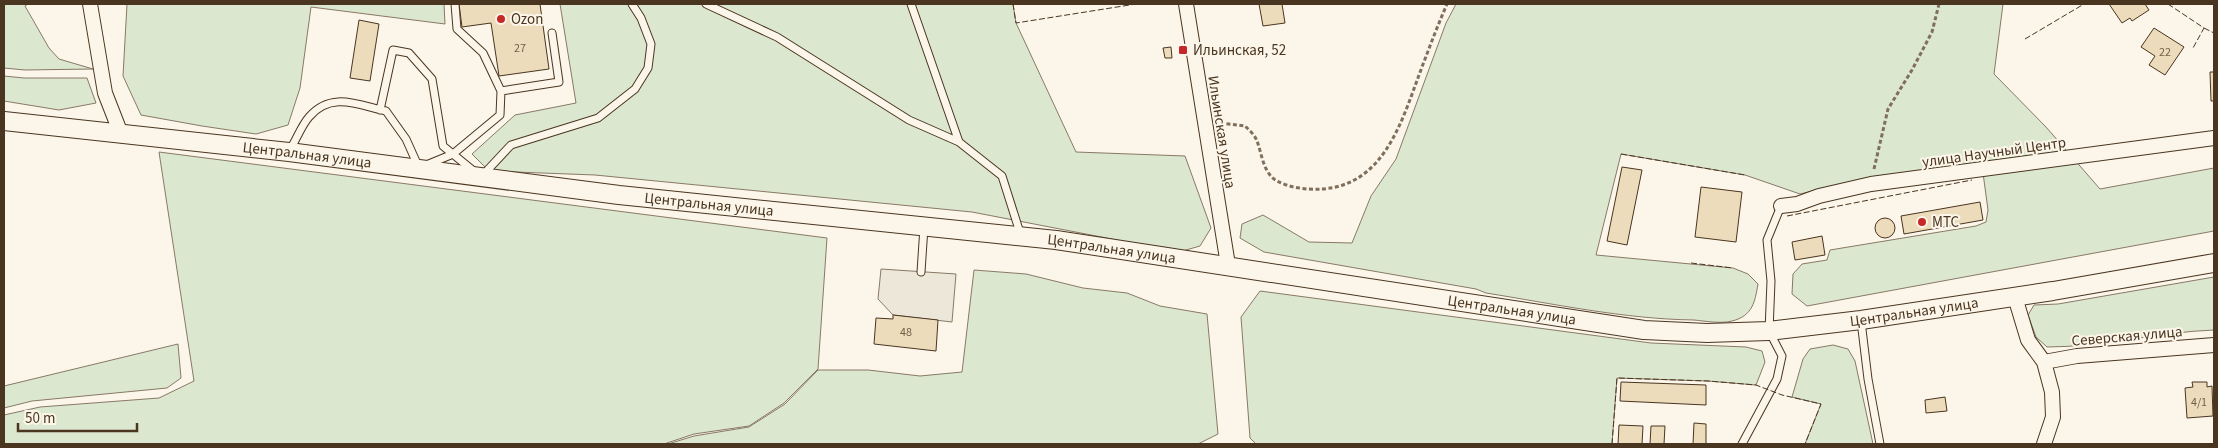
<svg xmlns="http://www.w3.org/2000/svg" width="2218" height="448" viewBox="0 0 2218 448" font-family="'Source Sans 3',sans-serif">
	<rect width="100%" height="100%" fill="#fbf6e9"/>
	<path fill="#dce7d0" stroke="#887966" d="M4 4H28L25 6 49 48 59 59 93 69 25 70 4 68Z
		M127 4H444L445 24 311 7 300 88 288 125 256 134 202 126 141 115 123 76Z
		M560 4H1013L1016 23 1076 152 1185 156 1211 228 1200 246 1179 252 972 212 595 175 489 171 472 154 515 115 576 103Z
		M1456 4H2003L1994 74 2046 127 2100 189 2214 168V231L1807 306 1792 294 1793 274 1802 264 1827 260 1830 250 1976 226 1986 222 1988 210 1983 173 1867 178 1800 194 1745 175 1621 154 1596 255 1733 268 1748 274 1758 284C1755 301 1753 316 1732 321 1721 324 1705 321 1694 320 1624 319 1555 304 1486 293L1476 289 1264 252 1240 238 1242 224 1263 215 1309 242 1352 243 1371 196 1396 159 1446 23Z
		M4 76 24 78H87L96 103 59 110 4 101Z
		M159 152 827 238 818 369 784 403 749 426 694 434 664 444H4V415L40 407 159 398 194 381Z
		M974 270 1026 274 1083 288 1127 293 1160 306 1207 314 1218 434 1198 444H668L694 436 749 427 785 404 818 370H868L920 376 962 372Z
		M2214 277V330C2158 332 2103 347 2047 347L2036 337 2028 315 2034 305 2058 304Z
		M1260 291 1651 343 1746 347 1762 351 1765 362 1756 385 1708 381 1617 378 1612 444H1256L1250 438 1241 317Z
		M178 344 181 378 167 388 32 401 4 408V386Z
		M1833 345 1848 349 1855 361 1873 444H1805L1821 404 1792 397 1803 359 1810 349Z"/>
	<path fill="#ede7d9" stroke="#887966" d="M881 269 956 274 952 322 893 315 878 299Z"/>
	<path fill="#ecdcbc" stroke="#4a3520" d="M459 4H540L549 69 499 76 491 23 462 27Z
		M1259 4H1282L1285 23 1263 26Z
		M2109 4H2145L2149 10 2132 21 2130 18 2122 23Z
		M359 20 379 24 370 81 350 78Z
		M2154 28 2184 47 2165 75 2149 65 2155 56 2141 47Z
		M1171 47 1172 58H1165L1163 48Z
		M2210 72H2214V101H2211Z
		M1622 167 1642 170 1627 245 1607 241Z
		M1701 187 1742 192 1736 242 1695 237Z
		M1980 202 1983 220 1904 234 1901 216Z
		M1875 228a10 10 0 1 1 20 0a10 10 0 1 1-20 0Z
		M1822 236 1825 255 1795 260 1792 242Z
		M893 315 938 320 936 351 874 344 876 318 893 319Z
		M1621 382 1706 385V405L1620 401Z
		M2192 382H2207V387L2212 386 2213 416 2187 418 2185 388 2193 387Z
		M1945 397 1947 411 1926 413 1925 400Z
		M1694 423 1706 424V444H1693Z
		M1619 425 1643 426 1642 444H1618Z
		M1651 426H1665L1664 444H1650Z"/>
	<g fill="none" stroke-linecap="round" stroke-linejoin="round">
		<defs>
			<path id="service" d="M455 4 457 29 483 53 501 91
				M706 4 777 37 909 120 959 142
				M911 4 959 142 1002 176 1021 236
				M380 110 393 50 409 53 432 79 443 146 481 177 511 145 598 118 635 89 648 68 651 44 641 18 632 4
				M289 151C296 141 301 126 309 117 331 91 358 105 386 111L406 139 419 168 453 154 500 115 501 91 559 82 552 33
				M921 272 924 227
				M1861 321 1868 379 1880 444
				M1742 444 1777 379 1782 356 1769 331 1771 281 1767 240 1781 206"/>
			<path id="minor" d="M90 4 105 93 121 134
				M1186 4 1228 265
				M1781 206 1797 204 1819 196 1871 184 2214 138
				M2015 297 2028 340 2044 362 2052 392 2053 417 2044 444
				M2044 362 2077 356 2214 345"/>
			<g id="tertiary">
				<path id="s1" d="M4 121 289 152 619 195 1056 240 1644 330 1707 333 1769 331 1861 320 2053 291 2214 263"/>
			</g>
		</defs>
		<use href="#service" stroke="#4a3520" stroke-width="9"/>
		<use href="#minor" stroke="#4a3520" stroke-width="16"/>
		<use href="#tertiary" stroke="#4a3520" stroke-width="20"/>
		<path stroke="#7f6f5c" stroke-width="3" stroke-dasharray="4 2.5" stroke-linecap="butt" d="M1220 123 1245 126C1249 130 1255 135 1257 141 1262 154 1263 173 1277 181 1290 188 1308 190 1322 189 1383 185 1401 124 1419 75 1428 51 1437 27 1447 4
			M1874 169 1888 109 1912 70 1932 32 1939 4"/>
		<use href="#service" stroke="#fbf6e9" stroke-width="7"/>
		<use href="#minor" stroke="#fbf6e9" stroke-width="14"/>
		<use href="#tertiary" stroke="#fbf6e9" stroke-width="18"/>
		<path stroke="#4a3520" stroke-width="1" stroke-dasharray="6 2.5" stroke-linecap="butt" d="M1013 4 1016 23 1136 4
			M2168 4 2204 28 2193 48
			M2204 28 2214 33
			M2025 39 2084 4
			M1621 154 1745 175
			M1787 216 1972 180
			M1691 263 1733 268
			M1612 444 1617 378 1708 381 1756 385 1782 395 1821 404 1805 444"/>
	</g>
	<g fill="#c62828" stroke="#fbf6e9" stroke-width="2">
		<circle cx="501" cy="19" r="5"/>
		<rect x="1178" y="45" width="10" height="10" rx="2.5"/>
		<circle cx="1922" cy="222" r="5"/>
	</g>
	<g text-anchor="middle" stroke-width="4" stroke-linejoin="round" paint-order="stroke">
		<g font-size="12" fill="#725f47">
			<text x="520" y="52">27</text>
			<text x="2165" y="56">22</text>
			<text x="906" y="336">48</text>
			<text x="2199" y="406">4/1</text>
		</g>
		<g font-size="15" fill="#4a3520" stroke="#fbf6e9" text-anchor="start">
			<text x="511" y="24">Ozon</text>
			<text x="1193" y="55">Ильинская, 52</text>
			<text x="1932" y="227">МТС</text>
		</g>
		<g font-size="15" fill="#4a3520" stroke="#fbf6e9">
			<text transform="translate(1222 132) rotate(81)" y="5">Ильинская улица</text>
			<text transform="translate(1994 152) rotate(-8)" y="5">улица Научный Центр</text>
			<text dy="5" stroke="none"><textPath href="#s1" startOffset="305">Центральная улица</textPath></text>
			<text dy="5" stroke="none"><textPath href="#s1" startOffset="710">Центральная улица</textPath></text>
			<text dy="5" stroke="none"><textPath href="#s1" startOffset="1115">Центральная улица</textPath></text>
			<text dy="5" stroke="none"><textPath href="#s1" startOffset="1520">Центральная улица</textPath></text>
			<text dy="5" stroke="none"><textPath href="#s1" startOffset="1925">Центральная улица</textPath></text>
			<text transform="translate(2127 336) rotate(-5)" y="5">Северская улица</text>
		</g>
	</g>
	<rect width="2218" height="448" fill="none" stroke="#4a3520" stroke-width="10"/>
	<path d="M18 423v8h119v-8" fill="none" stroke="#4a3520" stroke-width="2.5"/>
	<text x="25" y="423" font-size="15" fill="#4a3520" stroke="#fbf6e9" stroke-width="4" paint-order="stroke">50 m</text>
</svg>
